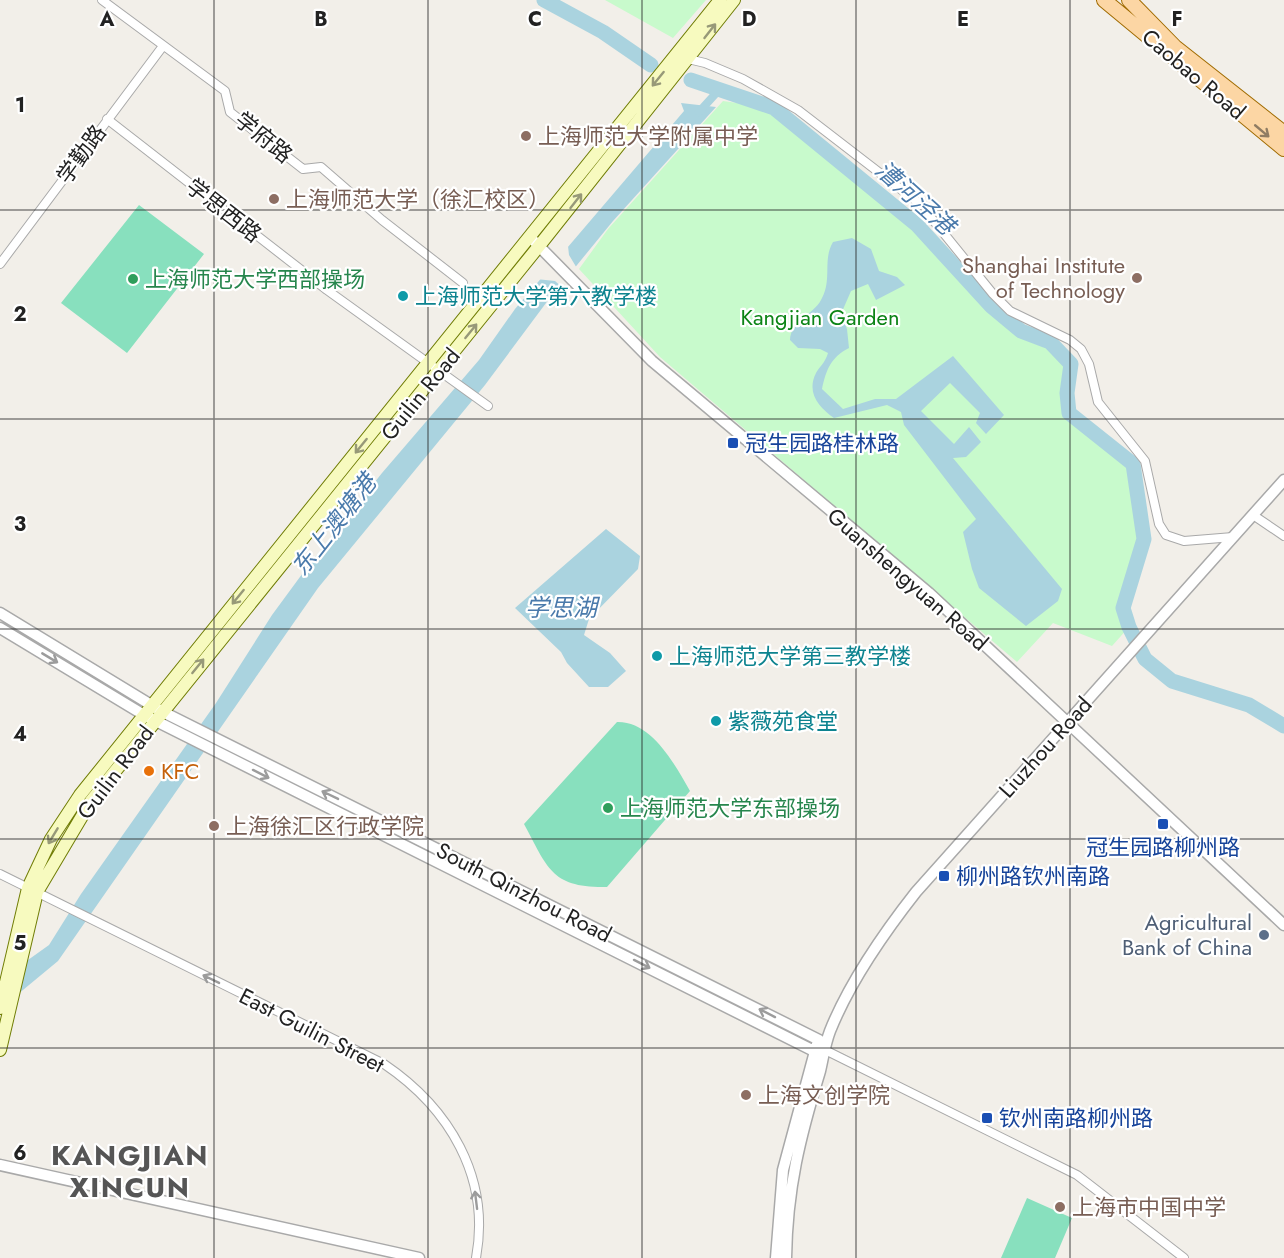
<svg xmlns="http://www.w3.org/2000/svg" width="1284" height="1258" viewBox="0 0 1284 1258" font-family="Jost,'Noto Sans SC',sans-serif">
	<rect width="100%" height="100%" fill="#f2efe9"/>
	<path fill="#c8facc" d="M605 0H706L673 38Z
		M723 101 774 108 917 225 991 306 1021 331 1050 342 1071 364 1067 393 1069 413 1133 464 1144 539 1123 608 1129 627 1112 646 1053 623 1017 662 660 357 579 269 608 229Z"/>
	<path fill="#88e0be" d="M139 205 204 254 127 353 61 303Z
		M617 722C652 721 675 765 690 791L607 887C551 888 548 868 524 824Z
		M1027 1198 1072 1218 1055 1258H1001Z"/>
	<path fill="#aad3df" d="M681 103 716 107 613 221 546 303 485 385 318 588 58 961 0 1009V980L49 945 81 894 216 703 272 615 308 566 382 473 479 360 515 309 684 111Z
		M852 238 871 249 879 271 897 277 905 285 876 300 868 284 851 291 841 314 847 329 849 348C831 357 826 370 822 389L843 409 875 399H896L953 356 1004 415 986 434 976 423 980 413 950 383 921 411 954 444 969 427 981 442 966 457 953 458 1062 589 1058 601 1026 626 979 588 972 569 963 532 976 519 904 425 901 412 887 405 834 418C819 407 806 393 816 373 820 366 825 363 828 353L820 349 798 348 790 340C791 320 813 315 821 300 833 279 822 261 833 242Z
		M606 529 640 556 638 569 589 619 584 635 610 653 626 671 608 687H589L567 663 561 652 515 608Z"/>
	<path fill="#f2efe9" d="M570 238 568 246 569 255 578 270 563 288 555 281 536 279Z"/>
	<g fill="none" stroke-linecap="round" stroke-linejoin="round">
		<path stroke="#aad3df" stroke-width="8" d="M699 112 718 91"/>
		<path stroke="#aad3df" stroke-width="15" d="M544 0 603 32 651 65
			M691 80 774 108 917 225 991 306 1021 331 1050 342 1071 364 1067 393 1069 413 1133 464 1144 539 1123 608 1129 627 1145 659 1172 681 1249 705 1284 726"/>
		<defs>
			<path id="minor" d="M102 0 225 91 230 112 303 169 321 167 382 220 463 283
				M684 58 705 63 743 79 798 110 920 204 993 294 1010 311 1070 340 1081 349 1089 364 1098 402 1145 461 1159 524 1166 535 1184 541 1233 537
				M107 119 327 290 488 406
				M0 264 163 46
				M1253 515 1284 536
				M0 874 384 1064C449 1108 491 1177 476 1258
				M825 1050 1077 1175 1184 1258"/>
			<path id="tertiary" d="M530 237 652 361 929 593 1284 925
				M0 613 161 711 819 1040 825 1050
				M0 628 144 715 814 1051 825 1050
				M0 1165 419 1258
				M776 1258 783 1170 817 1044
				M786 1258C787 1188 800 1137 820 1071 823 1058 825 1044 830 1031 850 981 883 934 916 892L1284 480"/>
			<path id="secondary" d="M0 1008 28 888 51 839 80 795 720 0
				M0 1050 37 892 91 801 539 246 734 0"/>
			<path id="primary" d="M1104 0 1284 149
				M1129 0 1175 47 1284 133"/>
		</defs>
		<use href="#minor" stroke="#a9a9a9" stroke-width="10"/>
		<use href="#tertiary" stroke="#a9a9a9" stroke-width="13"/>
		<use href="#secondary" stroke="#707d05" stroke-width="14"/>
		<use href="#primary" stroke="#a06b00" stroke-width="16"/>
		<use href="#minor" stroke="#fff" stroke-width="8"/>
		<use href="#tertiary" stroke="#fff" stroke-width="10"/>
		<use href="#secondary" stroke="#f7fabf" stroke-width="12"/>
		<use href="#primary" stroke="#fcd6a4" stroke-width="14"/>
	</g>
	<defs><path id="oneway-shaft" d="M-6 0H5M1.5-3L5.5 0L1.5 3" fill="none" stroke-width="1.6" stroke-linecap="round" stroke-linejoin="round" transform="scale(1.5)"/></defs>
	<g stroke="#979978">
		<use href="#oneway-shaft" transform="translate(710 31) rotate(-52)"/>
		<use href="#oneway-shaft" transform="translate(658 79) rotate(129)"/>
		<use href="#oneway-shaft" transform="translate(576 201) rotate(-52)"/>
		<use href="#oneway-shaft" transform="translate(471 331) rotate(-51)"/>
		<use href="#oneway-shaft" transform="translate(361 446) rotate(129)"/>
		<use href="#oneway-shaft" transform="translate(238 597) rotate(129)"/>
		<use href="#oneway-shaft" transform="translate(198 666) rotate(-51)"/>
		<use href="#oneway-shaft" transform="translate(53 836) rotate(121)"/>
	</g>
	<use stroke="#8f7c63" href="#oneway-shaft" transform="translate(1262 131) rotate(40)"/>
	<g stroke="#9c9c9c">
		<use href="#oneway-shaft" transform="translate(50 658) rotate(31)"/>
		<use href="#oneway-shaft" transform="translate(261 774) rotate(27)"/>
		<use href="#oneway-shaft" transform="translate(330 795) rotate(-154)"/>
		<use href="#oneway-shaft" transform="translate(642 964) rotate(27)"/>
		<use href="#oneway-shaft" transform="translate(211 979) rotate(-154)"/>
		<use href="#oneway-shaft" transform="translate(767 1013) rotate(-153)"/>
		<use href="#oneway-shaft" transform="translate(476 1200) rotate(-97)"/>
	</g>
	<path fill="none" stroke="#222" stroke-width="1.5" stroke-opacity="0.55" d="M214 0V1258M428 0V1258M642 0V1258M856 0V1258M1070 0V1258M0 210H1284M0 419H1284M0 629H1284M0 839H1284M0 1048H1284"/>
	<g fill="#8d6e63" stroke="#fff" stroke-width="2">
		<circle cx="526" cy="136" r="6"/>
		<circle cx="274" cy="199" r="6"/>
		<circle cx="1137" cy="278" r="6"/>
		<circle cx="214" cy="826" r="6"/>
		<circle cx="746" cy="1095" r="6"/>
		<circle cx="1060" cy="1207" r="6"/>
	</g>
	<g fill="#2e9e5b" stroke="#fff" stroke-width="2">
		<circle cx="133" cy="279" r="6"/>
		<circle cx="608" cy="808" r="6"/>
	</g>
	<g fill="#0f9aa8" stroke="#fff" stroke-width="2">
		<circle cx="403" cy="296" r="6"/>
		<circle cx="657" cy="656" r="6"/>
		<circle cx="716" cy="721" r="6"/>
	</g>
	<g fill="#1a4fb4" stroke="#fff" stroke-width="2">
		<rect x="727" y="437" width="12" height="12" rx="3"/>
		<rect x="1157" y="818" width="12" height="12" rx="3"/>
		<rect x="938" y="870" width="12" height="12" rx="3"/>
		<rect x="981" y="1112" width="12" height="12" rx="3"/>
	</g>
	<circle fill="#e8710a" stroke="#fff" stroke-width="2" cx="149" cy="771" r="6"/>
	<circle fill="#5c6f8a" stroke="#fff" stroke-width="2" cx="1264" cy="935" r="6"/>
	<g text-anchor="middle" stroke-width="4.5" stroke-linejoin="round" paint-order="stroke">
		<g font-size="22" fill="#222" stroke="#fff">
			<text transform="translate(1194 74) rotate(40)" y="8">Caobao Road</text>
			<text transform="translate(264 137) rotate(39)" y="8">学府路</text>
			<text transform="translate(81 154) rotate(-54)" y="8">学勤路</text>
			<text transform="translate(224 210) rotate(38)" y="8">学思西路</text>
			<text transform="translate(420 394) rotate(-51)" y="8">Guilin Road</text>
			<text transform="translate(908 579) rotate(41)" y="8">Guanshengyuan Road</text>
			<text transform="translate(1045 747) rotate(-48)" y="8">Liuzhou Road</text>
			<text transform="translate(115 772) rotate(-53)" y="8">Guilin Road</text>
			<text transform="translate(524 892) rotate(27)" y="8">South Qinzhou Road</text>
			<text transform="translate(312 1030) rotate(27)" y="8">East Guilin Street</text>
		</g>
		<g font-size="22" fill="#785e54" stroke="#fff" text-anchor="start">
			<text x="538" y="144">上海师范大学附属中学</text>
			<text x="286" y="207">上海师范大学（徐汇校区）</text>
			<text x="1125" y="273" text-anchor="end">Shanghai Institute<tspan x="1125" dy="25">of Technology</tspan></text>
			<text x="226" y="834">上海徐汇区行政学院</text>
			<text x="758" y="1103">上海文创学院</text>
			<text x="1072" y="1215">上海市中国中学</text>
		</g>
		<g font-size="22" fill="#27864d" stroke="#fff" text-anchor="start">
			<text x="145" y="287">上海师范大学西部操场</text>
			<text x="620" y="816">上海师范大学东部操场</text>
		</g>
		<g font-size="22" fill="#0d838f" stroke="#fff" text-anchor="start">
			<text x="415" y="304">上海师范大学第六教学楼</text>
			<text x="669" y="664">上海师范大学第三教学楼</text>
			<text x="728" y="729">紫薇苑食堂</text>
		</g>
		<g font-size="22" fill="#0c8416" stroke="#fff">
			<text x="820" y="325">Kangjian Garden</text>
		</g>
		<g font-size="22" fill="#164399" stroke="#fff" text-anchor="start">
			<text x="745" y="451">冠生园路桂林路</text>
			<text x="1163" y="855" text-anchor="middle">冠生园路柳州路</text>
			<text x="956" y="884">柳州路钦州南路</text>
			<text x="999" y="1126">钦州南路柳州路</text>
		</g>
		<g font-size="22" fill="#c56008" stroke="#fff" text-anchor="start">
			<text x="161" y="779">KFC</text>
		</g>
		<g font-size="22" fill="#4e5e75" stroke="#fff" text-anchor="end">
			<text x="1252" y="930">Agricultural<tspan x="1252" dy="25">Bank of China</tspan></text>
		</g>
		<g font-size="24" font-style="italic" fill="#4a7aab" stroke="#fff">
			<text transform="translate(915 198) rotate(42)" y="8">漕河泾港</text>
			<text transform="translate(334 525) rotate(-52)" y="8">东上澳塘港</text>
			<text x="561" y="616">学思湖</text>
		</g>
		<g font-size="28" font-weight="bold" letter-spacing="1.5" fill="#555" stroke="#fff">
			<text x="130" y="1165">KANGJIAN<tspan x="130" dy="32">XINCUN</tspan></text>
		</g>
	</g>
	<g font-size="20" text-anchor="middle" font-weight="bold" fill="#222" stroke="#fff" stroke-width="4.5" stroke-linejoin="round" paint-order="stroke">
		<text x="107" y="26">A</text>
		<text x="321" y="26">B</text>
		<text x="535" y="26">C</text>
		<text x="749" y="26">D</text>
		<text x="963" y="26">E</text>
		<text x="1177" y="26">F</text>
		<text x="20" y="112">1</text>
		<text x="20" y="321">2</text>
		<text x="20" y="531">3</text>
		<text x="20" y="741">4</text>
		<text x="20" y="950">5</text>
		<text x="20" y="1160">6</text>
	</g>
</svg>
